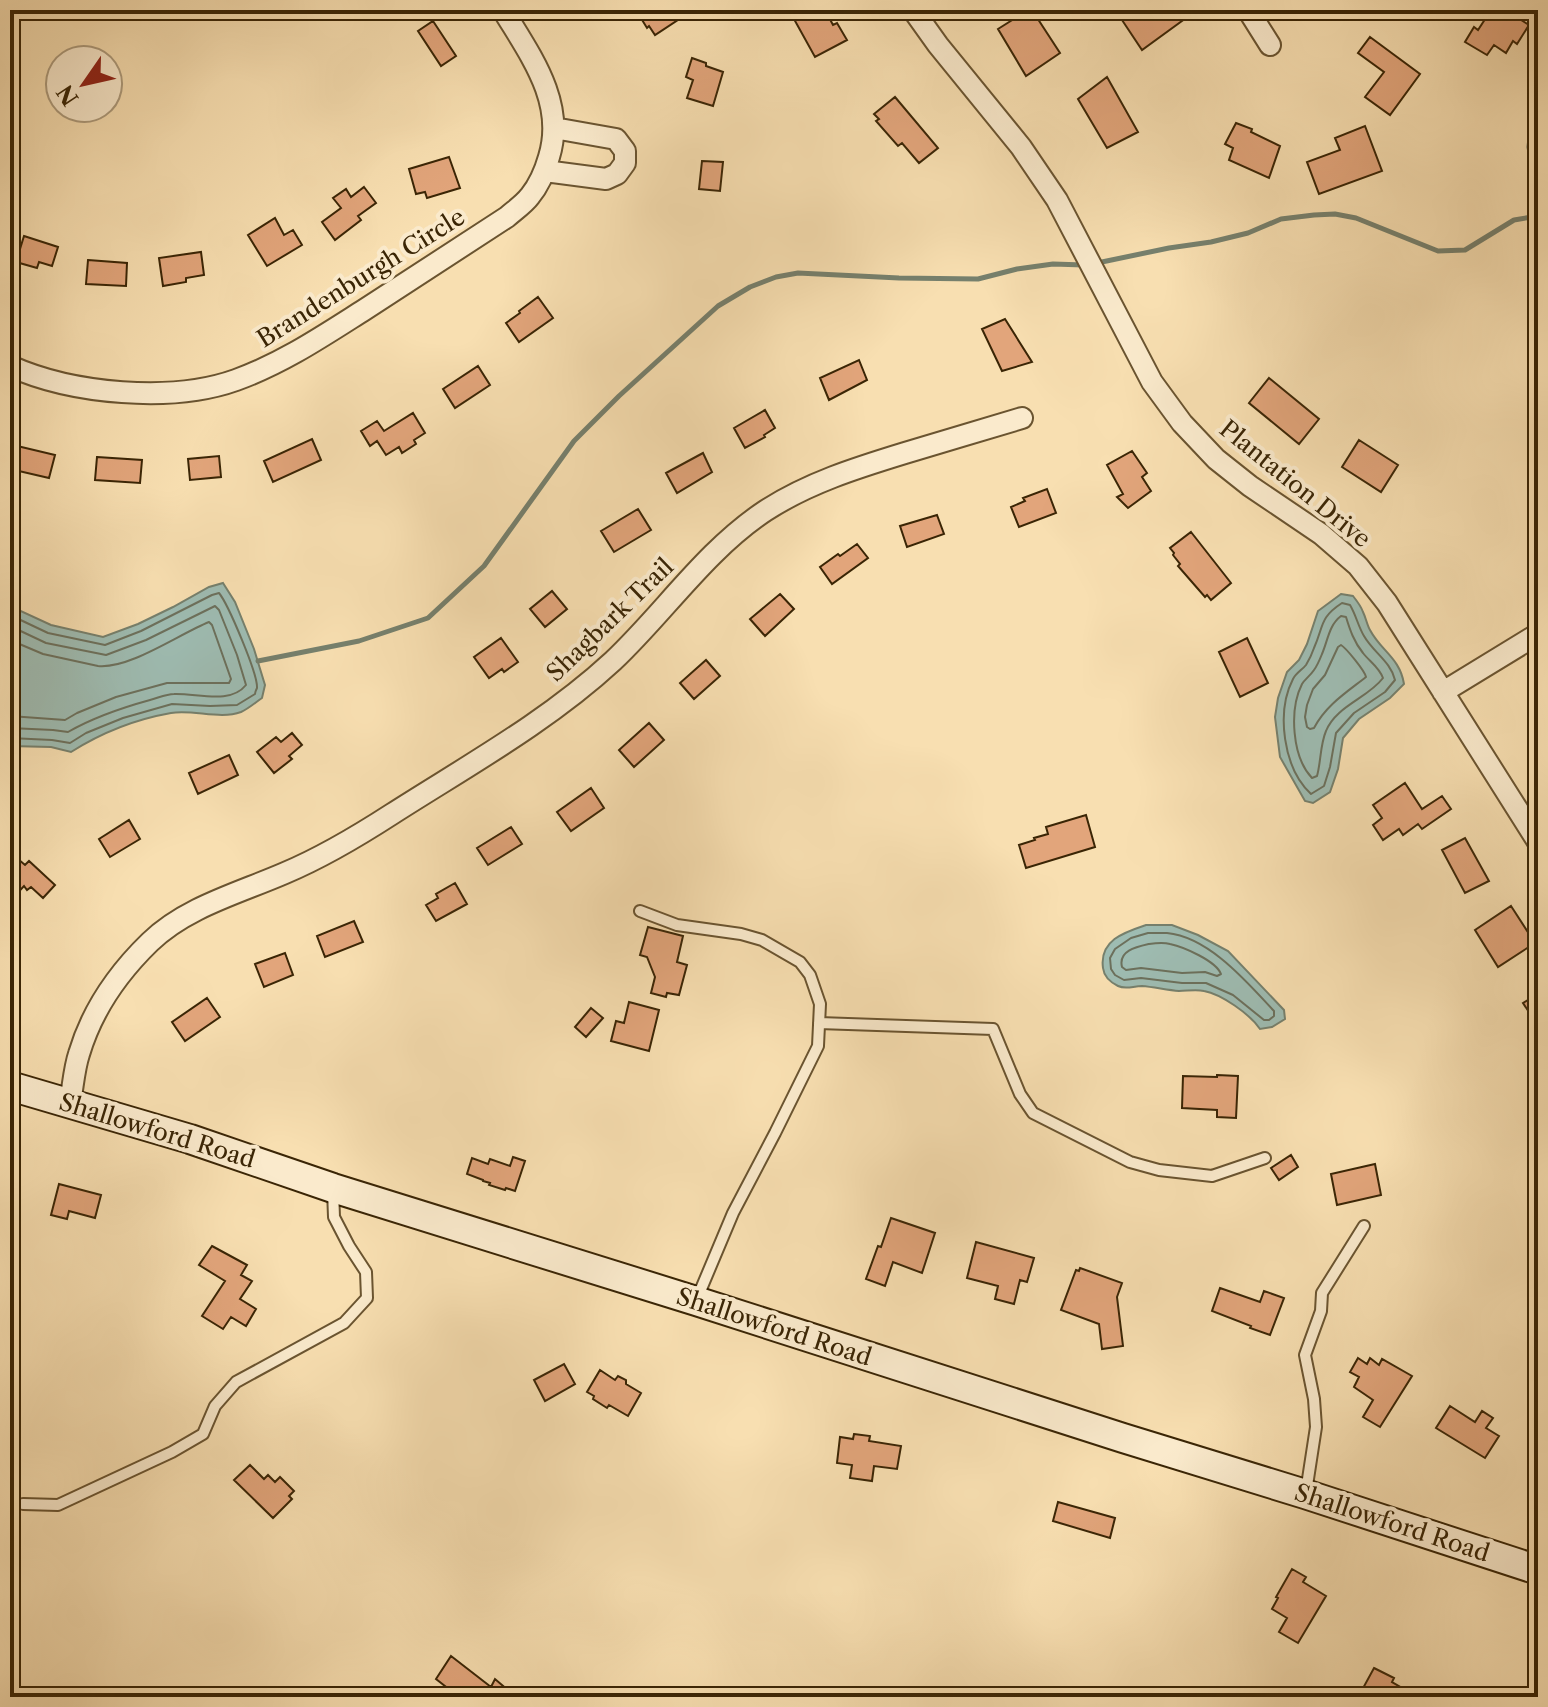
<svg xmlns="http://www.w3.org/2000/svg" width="1548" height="1707" viewBox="0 0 1548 1707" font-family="'Libre Caslon Text',serif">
	<rect width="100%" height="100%" fill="#f8dfb1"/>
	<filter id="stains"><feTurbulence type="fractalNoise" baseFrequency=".0025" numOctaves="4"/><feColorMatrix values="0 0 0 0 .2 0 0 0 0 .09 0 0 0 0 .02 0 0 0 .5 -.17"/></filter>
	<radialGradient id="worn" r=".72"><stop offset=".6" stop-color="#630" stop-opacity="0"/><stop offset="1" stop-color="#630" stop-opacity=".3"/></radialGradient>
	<path fill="#9ebcb2" stroke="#76806d" stroke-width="2" d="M1538 126V170C1526 151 1522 144 1538 126Z
		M223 583 235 602 254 649 265 685 262 698C256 702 248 709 241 712 220 720 193 709 171 713 137 719 101 733 71 752L51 747 10 746V603L14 608 51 625 103 637 138 624 173 607 209 587Z
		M1341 594 1353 596C1357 601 1361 606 1363 612 1366 618 1367 625 1370 630 1381 651 1400 658 1404 684L1390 698 1359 719 1343 738 1338 769 1330 792 1313 803 1305 801 1280 757 1275 717 1278 698 1287 672 1299 660 1307 644 1318 611Z
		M1146 925H1172L1198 935 1228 951 1284 1010 1285 1019 1272 1027 1260 1029C1250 1014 1221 994 1204 991 1196 989 1187 991 1179 991 1167 990 1154 987 1142 986 1133 986 1126 990 1118 986 1110 982 1104 977 1103 968 1099 940 1125 932 1146 925Z"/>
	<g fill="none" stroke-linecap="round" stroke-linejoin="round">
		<path stroke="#6c705c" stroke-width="2" d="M1342 603 1350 605C1356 615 1358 626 1364 636 1373 652 1391 662 1395 680L1385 692 1354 713 1336 733 1330 767 1324 786 1311 794C1283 768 1276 712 1293 679 1296 673 1302 670 1306 665 1309 660 1312 654 1314 648 1324 626 1319 618 1342 603Z
			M10 615 48 633 105 645 141 631 212 595 219 593C228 604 258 674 257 688 256 690 255 692 255 694L237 705 210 706 172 704 123 718 86 733 70 743 52 740 10 738
			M1341 616 1346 617C1350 630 1354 642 1363 653 1370 662 1379 667 1383 678 1368 698 1336 706 1326 731 1320 745 1321 762 1317 776L1312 778C1292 757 1289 710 1302 684 1305 679 1310 676 1314 670 1317 666 1320 659 1322 654 1328 640 1329 625 1341 616Z
			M10 626 46 643 106 655 146 640 215 606 219 610 237 655 246 685C230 705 197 693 174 694 166 694 158 698 150 700 121 708 94 717 68 732L53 730 10 728
			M10 640 43 654 98 666C130 669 179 634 209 622L212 625 231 679 229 683H167L116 697 77 713 65 720 10 716
			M1341 645C1346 648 1365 671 1366 677 1347 692 1326 705 1314 728L1310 729 1307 727 1305 717 1307 705 1313 689 1325 675 1338 647Z
			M1148 933C1154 933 1161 933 1167 933 1209 937 1247 982 1274 1011V1016L1269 1020H1264L1233 995 1206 983H1182L1141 978 1124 980 1115 975 1111 969 1110 958 1115 949 1131 938Z
			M1149 944C1156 943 1163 942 1170 944 1184 947 1216 961 1221 974L1217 976 1205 972 1182 973 1141 968 1126 970 1122 967C1118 951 1136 947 1149 944Z"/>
		<path stroke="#76806d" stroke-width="5" d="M1097 263 1169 248 1211 242 1248 233 1281 219 1314 215 1335 214 1356 218 1438 251 1465 250 1514 220 1538 216
			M258 661 359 641 428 618 484 566 574 441 619 396 718 306 750 287 776 277 798 273 899 278 978 279 1017 269 1053 264 1084 265"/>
	</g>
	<path fill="#e2a57b" stroke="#3a2505" stroke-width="2" d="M636 10H693L655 35 649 26 647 28Z
		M789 10H825L833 25 837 23 847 40 815 57Z
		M1028 10H1032L1060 53 1026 76 998 29Z
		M1134 10H1155L1160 17 1173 10H1197L1142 50 1120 17Z
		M1491 10H1522L1518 18 1529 25 1517 44 1513 41 1506 53 1494 45 1487 55 1465 42 1474 27 1478 30Z
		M433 21 456 56 441 66 418 31Z
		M1370 37 1420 74 1390 115 1365 97 1384 72 1358 53Z
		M692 58 706 63V66L723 72 713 106 687 98 693 80 686 77Z
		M1107 77 1138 132 1107 148 1078 99Z
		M895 97 938 148 919 163 902 143 898 146 876 121 879 119 874 114Z
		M1236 123 1252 129 1251 132 1280 146 1269 178 1229 160 1233 148 1225 144Z
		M1365 126 1382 171 1319 194 1307 162 1340 150 1335 138Z
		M449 157 460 188 427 198 425 192 416 194 409 169Z
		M702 161 723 162 720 191 699 189Z
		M364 187 376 203 358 216 361 220 335 240 322 222 341 208 333 198 346 189 351 197Z
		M275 218 284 235 293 230 302 245 267 266 248 235Z
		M24 236 58 247 52 266 39 262 37 268 16 262Z
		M201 252 204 275 186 278V282L163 286 159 258Z
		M88 260 127 263 126 286 86 284Z
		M538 297 553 318 519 342 506 323 520 313 519 311Z
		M1005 319 1032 362 1002 371 982 329Z
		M859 360 867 380 829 400 820 378Z
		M478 366 490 385 455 408 443 389Z
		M1269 378 1319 419 1299 444 1249 403Z
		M765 410 775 428 764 435 765 437 745 448 734 428Z
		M413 413 425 433 414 440 416 444 402 453 399 447 386 455 377 441 370 446 361 431 377 421 384 431Z
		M312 439 321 460 273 482 264 461Z
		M1359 440 1398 465 1381 492 1342 467Z
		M13 445 55 455 49 478 10 469V457Z
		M1132 451 1147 473 1142 477 1151 491 1128 508 1117 497 1123 494 1107 465Z
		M703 453 712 472 677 493 666 473Z
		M219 456 221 477 190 480 188 459Z
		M97 457 142 460 140 483 95 480Z
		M1047 489 1056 513 1019 527 1011 507 1025 501 1023 498Z
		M638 509 651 530 614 552 601 531Z
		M937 515 944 534 907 547 900 526Z
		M1191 532 1231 583 1211 600 1207 595 1205 597 1178 566 1180 564 1173 555 1174 553 1170 548Z
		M857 544 868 558 832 584 820 567 838 554 840 556Z
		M552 591 567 609 545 627 530 609Z
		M780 594 794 609 765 636 750 619Z
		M501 638 518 662 504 672 502 669 489 678 474 657Z
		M1247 638 1268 683 1240 697 1219 652Z
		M706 660 720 676 694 699 680 683Z
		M649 723 664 740 634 767 619 750Z
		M292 733 302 745 289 756 292 759 274 773 257 752 276 737 281 742Z
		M229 755 238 775 198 794 189 773Z
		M1405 783 1422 809 1442 796 1451 809 1422 829 1418 824 1403 835 1399 829 1383 840 1373 825 1382 818 1373 805Z
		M591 788 604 808 571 831 557 812Z
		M1086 815 1095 847 1026 868 1019 845 1035 840 1034 838 1048 834 1046 827Z
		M129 820 140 839 110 857 99 839Z
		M511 827 522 844 488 865 477 848Z
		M1465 838 1489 881 1465 893 1442 850Z
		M18 859 25 865 29 861 55 885 43 898 31 887 27 890 24 886 10 901V867Z
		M455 883 467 904 436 921 426 905 438 898 436 894Z
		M1511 906 1535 943 1498 967 1475 930Z
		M354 921 363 942 325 957 317 936Z
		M648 927 683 936 677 962 687 965 679 995 667 993 666 997 651 993 655 977 647 957 640 955Z
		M285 953 293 975 264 987 255 964Z
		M1538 994V1026L1523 1003Z
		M207 998 220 1017 185 1041 172 1022Z
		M629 1002 659 1010 649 1051 611 1041 616 1021 624 1023Z
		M591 1008 603 1018 586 1037 575 1027Z
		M1217 1075 1238 1076 1236 1118 1217 1117V1110L1182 1108 1183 1076 1217 1077Z
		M1291 1155 1298 1167 1279 1180 1271 1168Z
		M513 1157 525 1161 515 1191 506 1188 505 1190 489 1185 490 1183 483 1181V1180L467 1174 472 1158 488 1164 490 1159 510 1166Z
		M1375 1164 1381 1195 1337 1205 1331 1174Z
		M59 1184 101 1195 95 1218 69 1211 67 1219 51 1215Z
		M891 1218 935 1233 922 1273 893 1262 885 1286 866 1279 878 1246 881 1247Z
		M976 1242 1034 1258 1027 1282 1020 1280 1014 1304 995 1299 998 1286 967 1278Z
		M212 1246 247 1265 241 1275 252 1281 240 1299 256 1309 246 1326 231 1317 223 1329 202 1316 225 1281 199 1265Z
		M1080 1268 1122 1283 1117 1297 1123 1346 1102 1349 1099 1324 1061 1310 1076 1270 1079 1271Z
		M1220 1288 1260 1302 1264 1291 1284 1298 1270 1335 1250 1328 1251 1326 1212 1311Z
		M1358 1358 1367 1364 1370 1358 1379 1365 1382 1359 1412 1376 1380 1427 1363 1417 1373 1400 1354 1387 1359 1377 1350 1372Z
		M564 1364 575 1384 545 1401 534 1380Z
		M600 1370 615 1380 618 1376 626 1380V1384L641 1393 628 1416 609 1405 607 1408 593 1399 594 1396 587 1392Z
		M1450 1406 1475 1422 1482 1411 1493 1418 1486 1428 1499 1436 1485 1458 1436 1428Z
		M854 1434 870 1436 869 1441 901 1446 897 1469 874 1466 872 1481 850 1478 852 1465 837 1463 840 1437 853 1439Z
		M250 1465 264 1479 268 1475 275 1482 280 1477 294 1491 289 1496 292 1499 273 1518 234 1480Z
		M1058 1502 1115 1518 1110 1538 1053 1521Z
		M1292 1569 1306 1577 1303 1582 1326 1596 1298 1643 1279 1632 1287 1618 1272 1609 1278 1598 1276 1597Z
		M451 1656 491 1687 495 1679 516 1697H459L436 1679Z
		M1374 1668 1394 1678 1392 1682 1402 1688 1398 1697H1375L1362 1690Z"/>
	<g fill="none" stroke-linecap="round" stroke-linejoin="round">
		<defs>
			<path id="lane" d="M640 911 677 925 741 934 762 940 800 962 810 975 820 1004 818 1046 775 1133 733 1213 696 1301
				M819 1023 993 1029 1020 1094 1033 1113 1130 1162 1159 1170 1212 1176 1265 1158
				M1306 1492 1316 1427 1314 1399 1305 1355 1321 1311 1322 1293 1364 1226
				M23 1504 58 1505 172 1452 203 1434 215 1406 236 1382 344 1323 367 1298 366 1272 349 1246 334 1217 333 1190"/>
			<path id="street" d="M913 10 938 45 1021 147 1057 200 1152 382 1182 423 1216 459 1250 486 1321 534 1358 566 1387 603 1538 842
				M1248 10 1270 45
				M545 171 606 179 617 174 625 163V151L616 139 554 128
				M10 366C72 394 172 403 236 380 283 363 323 336 364 310 412 279 460 248 507 217 515 210 524 204 530 196 539 185 545 171 549 157 566 102 530 55 503 10
				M1443 692 1538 634
				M70 1102C73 1087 74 1069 79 1054 92 1010 117 974 150 942 186 907 239 893 285 873 323 857 358 836 392 814 467 766 547 722 613 661 664 613 705 551 765 511 808 483 856 468 905 453 944 441 983 430 1022 418"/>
			<path id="secondary" d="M10 1086 190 1139 333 1188 696 1301 1123 1438 1305 1494 1538 1570"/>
		</defs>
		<use href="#lane" stroke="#6a5430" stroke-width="14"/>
		<use href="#street" stroke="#6a5430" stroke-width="24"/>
		<use href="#secondary" stroke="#3a2505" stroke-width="32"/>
		<use href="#lane" stroke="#faeacc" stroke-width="10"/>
		<use href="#street" stroke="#faeacc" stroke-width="20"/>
		<use href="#secondary" stroke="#faeacc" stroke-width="28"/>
	</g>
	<g text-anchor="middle" stroke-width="8" stroke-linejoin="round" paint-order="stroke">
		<g font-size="24" fill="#3a2505" stroke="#faeacc">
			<text transform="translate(361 278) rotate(-32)" y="8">Brandenburgh Circle</text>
			<text transform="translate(1295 484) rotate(39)" y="8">Plantation Drive</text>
			<text transform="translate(610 620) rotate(-44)" y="8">Shagbark Trail</text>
			<text transform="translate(157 1131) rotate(17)" y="8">Shallowford Road</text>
			<text transform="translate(774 1327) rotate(18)" y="8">Shallowford Road</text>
			<text transform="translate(1392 1523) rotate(18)" y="8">Shallowford Road</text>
		</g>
	</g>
	<rect width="1548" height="1707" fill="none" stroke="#f8dfb1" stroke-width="40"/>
	<rect x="12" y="12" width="1524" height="1683" fill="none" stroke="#3a2505" stroke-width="4"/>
	<rect x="20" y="20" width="1508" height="1667" fill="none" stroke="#3a2505" stroke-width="2"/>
	<g transform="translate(84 84) rotate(236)"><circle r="38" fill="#faeacc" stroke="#ad9b7c" stroke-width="2"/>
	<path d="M0-6L14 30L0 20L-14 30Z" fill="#8f2418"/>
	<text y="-12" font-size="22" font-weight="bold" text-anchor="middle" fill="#3a2505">N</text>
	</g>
	<rect width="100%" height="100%" filter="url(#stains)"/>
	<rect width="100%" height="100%" fill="url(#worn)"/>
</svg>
